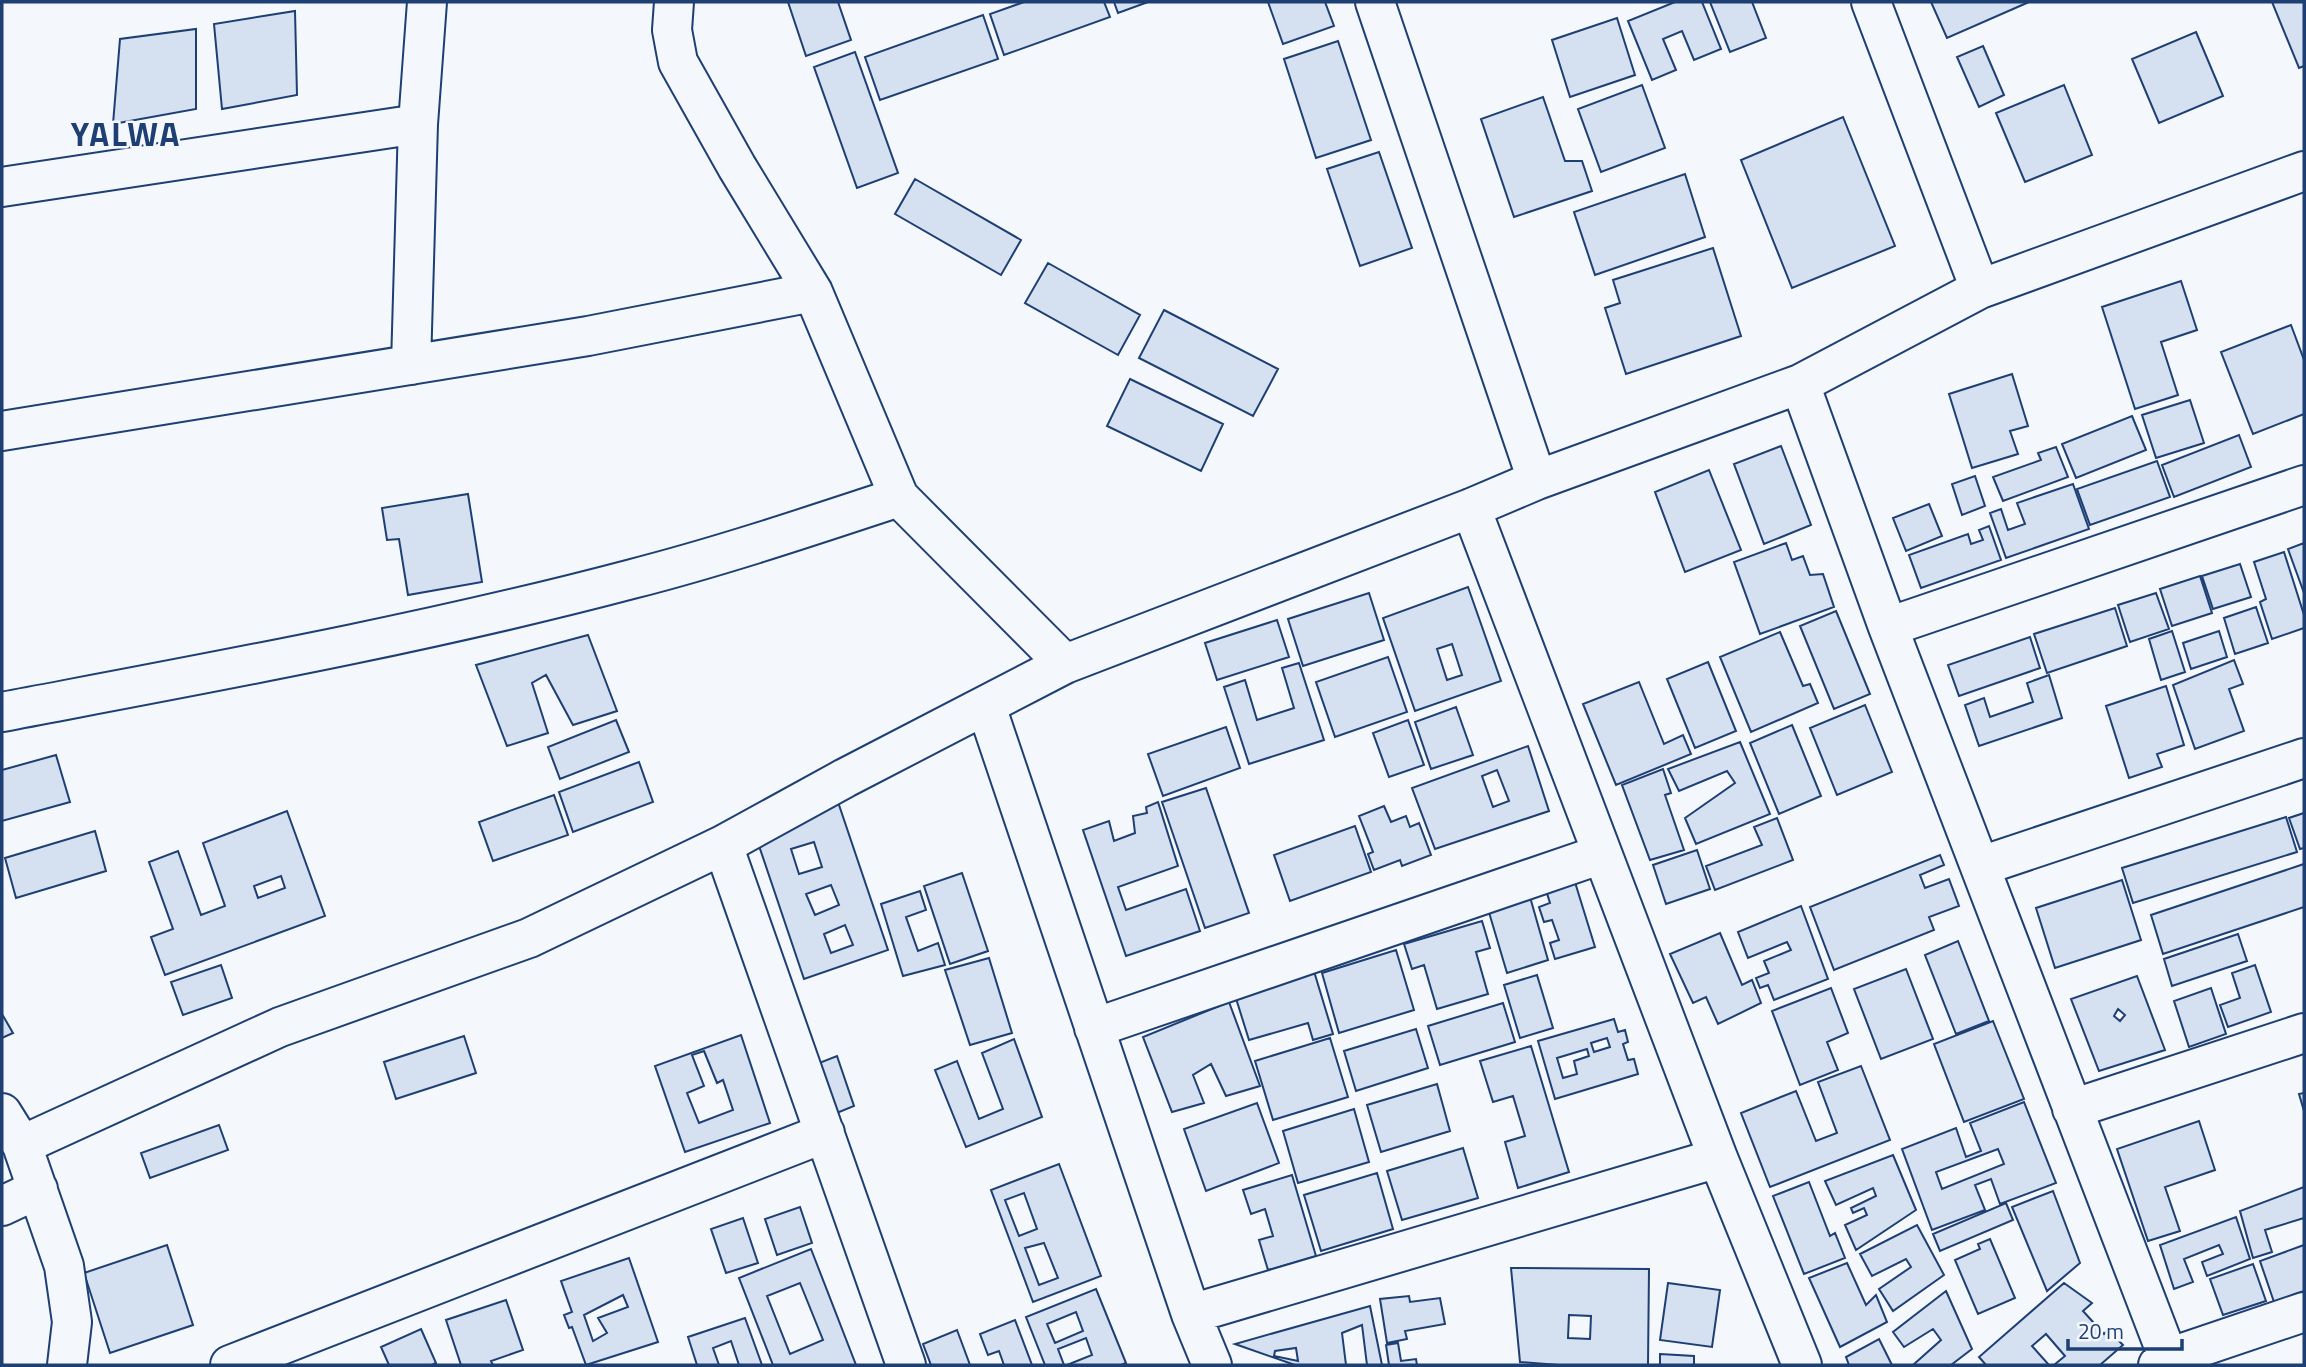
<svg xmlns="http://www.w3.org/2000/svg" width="2306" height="1367" viewBox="0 0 2306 1367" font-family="'Titillium Web',sans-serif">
	<rect width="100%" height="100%" fill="#f4f7fb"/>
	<path fill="#d5e0f0" stroke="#1d3f73" stroke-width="2" fill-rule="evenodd" d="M788 2H838L851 40 806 56Z
		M1024 2H1104L1110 17 1004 55 990 14Z
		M1114 2H1148L1118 13Z
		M1268 2H1325L1334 26 1283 44Z
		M1675 2H1702L1721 49 1694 60 1682 31 1663 39 1676 70 1652 80 1628 21Z
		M1710 2H1752L1766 38 1730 52Z
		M1931 2H2029L1947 38Z
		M2272 2H2304V66L2299 68Z
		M295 11 297 95 222 109 214 24Z
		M983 15 998 59 880 100 865 57Z
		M1617 18 1635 75 1570 97 1552 40Z
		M196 29V109L113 124 120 39Z
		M2196 32 2223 96 2159 123 2132 59Z
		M1338 41 1371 140 1316 158 1284 59Z
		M1983 46 2004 95 1979 107 1957 57Z
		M855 52 898 173 857 188 814 67Z
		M1642 85 1665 148 1601 172 1578 109Z
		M2064 85 2092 155 2025 182 1996 113Z
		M1543 97 1565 161H1582L1592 191 1514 217 1481 119Z
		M1843 117 1895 246 1792 288 1741 160Z
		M1379 152 1412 248 1360 266 1327 169Z
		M1685 174 1705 237 1595 275 1574 212Z
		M915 179 1021 240 1001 275 895 214Z
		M1713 248 1741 336 1626 374 1605 308 1620 303 1613 280Z
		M1048 263 1140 315 1118 355 1025 303Z
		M2181 281 2197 330 2161 342 2178 395 2135 409 2102 307Z
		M1164 310 1278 369 1253 416 1139 358Z
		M2291 325 2304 360V414L2253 434 2221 352Z
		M2012 374 2028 426 2010 431 2018 454 1972 468 1949 394Z
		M1130 379 1223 424 1201 471 1107 426Z
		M2190 400 2204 443 2156 458 2142 415Z
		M2132 416 2146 450 2076 478 2062 444Z
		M2239 435 2251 467 2174 497 2162 465Z
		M1781 446 1811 525 1764 544 1734 464Z
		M2056 447 2068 477 2003 501 1993 477 2041 460 2038 453Z
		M2157 461 2170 497 2090 525 2077 489Z
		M1709 470 1741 550 1685 572 1655 492Z
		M1975 476 1985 506 1962 515 1952 484Z
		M2073 484 2089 529 2006 558 1990 513 2001 509 2008 530 2025 524 2017 503Z
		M468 494 482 582 408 595 399 539 387 540 382 508Z
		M1929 504 1942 536 1906 551 1893 518Z
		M1989 526 2001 560 1921 588 1909 555 1968 534 1971 544 1983 540 1979 530Z
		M1786 543 1792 560 1803 556 1810 575 1823 574 1834 607 1760 634 1734 562Z
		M2304 543V593L2288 549Z
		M2284 552 2304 615V628L2272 639 2260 602 2266 599 2254 562Z
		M2240 564 2251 597 2213 609 2202 576Z
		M2200 576 2212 613 2172 626 2160 589Z
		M1468 587 1501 681 1415 711 1383 618ZM1452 644 1462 675 1447 680 1437 649Z
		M1369 593 1384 640 1303 666 1288 619Z
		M2156 593 2169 629 2130 642 2118 605Z
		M2256 607 2268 643 2235 654 2224 618Z
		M2115 608 2127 646 2047 673 2034 634Z
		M1836 611 1870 694 1834 709 1800 626Z
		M1277 620 1289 657 1217 680 1205 643Z
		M2172 631 2185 672 2161 680 2149 639Z
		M2219 631 2227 657 2191 669 2183 643Z
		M1780 632 1803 686 1810 684 1818 703 1751 732 1720 657Z
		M588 635 617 711 573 725 546 675 532 683 548 733 507 746 476 665Z
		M2030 637 2040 668 1959 696 1948 665Z
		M1388 657 1407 712 1335 737 1316 682Z
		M2234 660 2243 684 2229 689 2244 731 2195 749 2173 685Z
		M1708 662 1736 731 1695 748 1667 679Z
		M1299 663 1324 740 1249 764 1224 687 1245 680 1257 720 1294 708 1282 668Z
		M2049 675 2062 718 1979 746 1965 705 1984 698 1990 717 2033 702 2027 683Z
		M1639 682 1664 744 1683 735 1691 754 1616 785 1583 704Z
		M2166 686 2184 745 2157 754 2162 767 2129 778 2106 706Z
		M1865 705 1892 772 1837 795 1810 728Z
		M1456 707 1473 755 1431 769 1415 722Z
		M616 720 629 752 560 779 548 747Z
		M1408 720 1424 765 1389 777 1373 733Z
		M1792 725 1821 796 1779 814 1750 743Z
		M1226 727 1240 768 1163 796 1148 754Z
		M1740 742 1770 814 1696 844 1685 818 1735 783 1727 771 1679 791 1668 769Z
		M1528 746 1549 811 1435 849 1412 788ZM1497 770 1509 801 1493 807 1482 776Z
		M56 755 70 802 2 821V770Z
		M639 762 653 802 573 832 559 792Z
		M1663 769 1671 793 1665 795 1684 850 1650 860 1622 785Z
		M1206 788 1249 913 1205 928 1162 802Z
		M554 795 568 835 493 861 479 822Z
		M838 802 888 950 804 979 754 831ZM814 842 822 867 799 874 791 849ZM831 885 839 905 815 915 806 894ZM845 925 853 945 831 953 824 934Z
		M1158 802 1178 866 1118 887 1126 910 1186 889 1200 931 1126 956 1083 830 1109 821 1114 841 1135 833 1133 816 1147 813 1146 807Z
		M1384 806 1391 822 1406 816 1410 827 1419 823 1431 855 1402 866 1400 860 1374 870 1368 854 1373 852 1359 816Z
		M287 811 325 916 165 975 151 937 173 929 149 862 178 851 201 915 225 906 203 843ZM281 876 285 888 258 898 254 886Z
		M2304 813V848L2300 849 2289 818Z
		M2286 817 2297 852 2133 903 2122 868Z
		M1777 818 1793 860 1715 890 1706 866 1762 845 1754 827Z
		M1355 826 1371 872 1290 901 1274 855Z
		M95 831 106 871 16 898 5 858Z
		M1697 850 1710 889 1666 904 1653 865Z
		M1940 855 1944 865 1920 875 1925 888 1949 879 1959 906 1929 917 1934 930 1834 970 1810 907Z
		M2304 864V907L2163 954 2151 915Z
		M962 873 988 951 950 964 924 886Z
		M1574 879 1595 947 1555 959 1550 943 1559 940 1552 920 1544 922 1539 907 1550 903 1545 887Z
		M2122 880 2141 940 2055 968 2036 908Z
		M920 891 926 910 906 917 918 951 938 943 945 965 903 976 881 904Z
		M1530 897 1548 960 1507 973 1488 909Z
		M1801 906 1828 979 1774 1000 1768 985 1760 988 1756 978 1769 973 1764 961 1791 950 1787 942 1748 958 1738 932Z
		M1482 921 1490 948 1476 952 1488 994 1437 1009 1424 965 1412 969 1404 944Z
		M1720 933 1742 985 1752 980 1761 1003 1718 1024 1706 997 1693 1003 1670 954Z
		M2238 934 2247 961 2172 986 2164 959Z
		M1958 941 1989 1021 1956 1034 1925 955Z
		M1396 950 1414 1010 1339 1033 1322 973Z
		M989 958 1012 1033 970 1045 945 970Z
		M221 965 232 998 183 1015 171 982Z
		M2255 965 2271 1012 2228 1027 2220 1005 2240 998 2232 973Z
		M1313 968 1333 1034 1313 1040 1308 1023 1249 1040 1234 992Z
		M1906 969 1933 1039 1881 1059 1854 989Z
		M1537 975 1553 1028 1520 1038 1504 985Z
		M2137 976 2165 1050 2099 1071 2071 999ZM2118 1009 2125 1015 2120 1021 2114 1016Z
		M1831 988 1848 1033 1827 1042 1838 1070 1800 1085 1772 1011Z
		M2211 988 2226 1034 2189 1047 2174 1001Z
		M1229 1002 1260 1086 1226 1096 1211 1064 1193 1075 1204 1103 1172 1112 1143 1037Z
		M1503 1003 1515 1042 1440 1065 1428 1026Z
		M2 1014 13 1033 2 1038Z
		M1614 1019 1618 1032 1625 1030 1628 1042 1623 1044 1628 1060 1634 1059 1638 1074 1555 1099 1538 1041ZM1607 1038 1610 1047 1594 1052 1591 1043ZM1587 1049 1589 1056 1574 1061 1577 1074 1563 1078 1557 1058Z
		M1993 1021 2024 1099 1964 1122 1934 1044Z
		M1416 1029 1428 1068 1356 1091 1344 1051Z
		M741 1035 770 1123 685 1152 655 1066ZM704 1051 717 1083 723 1080 733 1110 699 1123 687 1093 704 1086 692 1055Z
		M464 1036 476 1073 396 1099 384 1062Z
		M1330 1038 1348 1097 1273 1120 1255 1061Z
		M1014 1039 1042 1117 966 1147 935 1070 957 1061 979 1119 1003 1109 982 1053Z
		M1531 1046 1569 1172 1518 1188 1505 1142 1525 1136 1513 1096 1493 1102 1480 1061Z
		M837 1056 854 1106 832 1115 814 1065Z
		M1861 1066 1890 1140 1770 1187 1741 1113 1796 1091 1816 1141 1837 1133 1818 1082Z
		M1437 1084 1450 1131 1381 1152 1367 1105Z
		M2304 1093V1111L2299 1094Z
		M2024 1102 2056 1183 2000 1204 1991 1179 1975 1185 1985 1210 1932 1230 1902 1149 1956 1128 1966 1157 1981 1151 1970 1123ZM1998 1149 2004 1164 1942 1189 1936 1172Z
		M1257 1103 1279 1163 1206 1191 1184 1129Z
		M1354 1109 1369 1162 1298 1183 1283 1131Z
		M2199 1121 2215 1170 2165 1187 2180 1231 2148 1241 2117 1149Z
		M219 1125 228 1150 150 1178 141 1153Z
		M1463 1148 1478 1198 1402 1220 1387 1171Z
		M1893 1155 1916 1210 1856 1250 1845 1225 1867 1215 1864 1208 1853 1213 1851 1208 1876 1196 1873 1188 1836 1205 1825 1181Z
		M1059 1164 1101 1276 1033 1302 991 1190ZM1024 1193 1037 1229 1019 1236 1005 1200ZM1044 1243 1058 1278 1039 1285 1025 1248Z
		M1377 1173 1393 1229 1321 1251 1304 1195Z
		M1292 1175 1316 1256 1268 1270 1259 1240 1273 1236 1265 1209 1251 1214 1243 1190Z
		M1809 1182 1830 1236 1835 1233 1845 1258 1804 1274 1773 1196Z
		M2304 1187V1218L2265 1230 2272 1252 2253 1258 2240 1211Z
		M2053 1191 2080 1263 2047 1291 2012 1207Z
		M2006 1203 2013 1220 1940 1251 1933 1234Z
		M800 1207 812 1243 777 1255 765 1219Z
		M2236 1217 2250 1259 2207 1276 2202 1262 2223 1254 2219 1245 2184 1259 2193 1282 2174 1289 2160 1245Z
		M743 1218 758 1263 726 1273 711 1229Z
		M1917 1225 1944 1275 1893 1311 1879 1289 1911 1267 1906 1259 1872 1276 1860 1254Z
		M1990 1239 2015 1298 1978 1314 1955 1260 1980 1249 1978 1244Z
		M167 1245 193 1325 110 1353 84 1273Z
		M2304 1245V1291L2274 1302 2260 1261Z
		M811 1249 856 1365H773L739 1278ZM800 1283 823 1340 790 1354 767 1296Z
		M629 1258 658 1342 586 1365 572 1327 569 1328 564 1315 572 1312 561 1281ZM623 1295 628 1307 598 1318 607 1333 593 1341 584 1315Z
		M1847 1263 1866 1305 1876 1295 1887 1322 1840 1347 1809 1278Z
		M2253 1264 2266 1301 2223 1315 2210 1279Z
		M1511 1268 1649 1269 1648 1365H1559L1520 1362ZM1569 1315 1591 1316 1590 1339 1568 1338Z
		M1668 1283 1720 1290 1712 1347 1660 1340Z
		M2064 1283 2092 1303 2083 1311 2104 1334 2108 1330 2123 1345 2100 1365H2054L2065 1356 2046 1334 2032 1346 2049 1365H1986L1979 1357Z
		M1096 1289 1126 1363 1121 1365H1067L1092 1355 1086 1338 1058 1349 1064 1365H1045L1026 1317ZM1076 1312 1083 1331 1055 1343 1047 1324Z
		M1946 1291 1972 1349 1951 1365H1913L1941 1340 1933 1329 1904 1347 1893 1332Z
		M1409 1296 1410 1302 1440 1298 1445 1324 1405 1331 1407 1339 1387 1343 1380 1299Z
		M506 1300 523 1350 491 1361 493 1365H461L446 1320Z
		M1370 1306 1382 1365H1367L1362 1325 1342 1333 1346 1365H1295L1235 1344ZM1296 1348 1298 1361 1274 1356 1275 1351Z
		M745 1318 762 1365H739L731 1341 713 1348 719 1365H697L688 1337Z
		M1015 1320 1032 1365H1004L999 1351 988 1355 980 1334Z
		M421 1329 436 1363 432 1365H389L381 1347Z
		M957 1330 970 1365H931L923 1344Z
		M1879 1339 1892 1365H1849L1846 1357Z
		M1398 1343 1401 1361 1416 1359 1417 1365H1389L1386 1345Z
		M1660 1354 1694 1356V1365H1660Z"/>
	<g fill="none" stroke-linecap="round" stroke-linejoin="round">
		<defs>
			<path id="minor" d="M674 2 672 30 678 62 737 167 813 292 899 497 1065 664
				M1375 2 1537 480
				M1871 2 1980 289
				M2 187 418 124
				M411 365 418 124 427 2
				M1800 384 1888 627 2171 1365
				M2 431 588 336 813 292
				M1471 508 1718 1158 1802 1365
				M1888 627 2304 485
				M986 706 1191 1314 1212 1365
				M2 712C213 672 424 634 632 579 722 556 811 526 899 497
				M723 845 906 1365
				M1981 866 2304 758
				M1094 1028 1602 854
				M2072 1109 2304 1033
				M2 1113 22 1145 64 1266 72 1322 67 1365
				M22 1145 280 1027 529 938 723 845 845 778 1065 664 1471 508 1537 480 1800 384 1980 289 2304 171
				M2 1206 38 1189
				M1191 1314 1718 1158
				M230 1365 825 1133
				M2158 1365 2168 1358 2304 1312"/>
		</defs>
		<use href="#minor" stroke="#1d3f73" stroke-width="42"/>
		<use href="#minor" stroke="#f4f7fb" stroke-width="38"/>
	</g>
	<g text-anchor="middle" stroke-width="5" stroke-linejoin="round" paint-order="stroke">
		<g font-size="33" font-weight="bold" letter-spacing="2" fill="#1d3f73" stroke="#f4f7fb">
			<text x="126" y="146">YALWA</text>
		</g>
	</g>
	<rect width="2306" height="1367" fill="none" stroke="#1d3f73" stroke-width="7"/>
	<path d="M2068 1339v10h114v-10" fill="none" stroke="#1d3f73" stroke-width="3.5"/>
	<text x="2078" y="1339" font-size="21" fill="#1d3f73" stroke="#f4f7fb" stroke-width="5" paint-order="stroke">20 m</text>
</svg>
